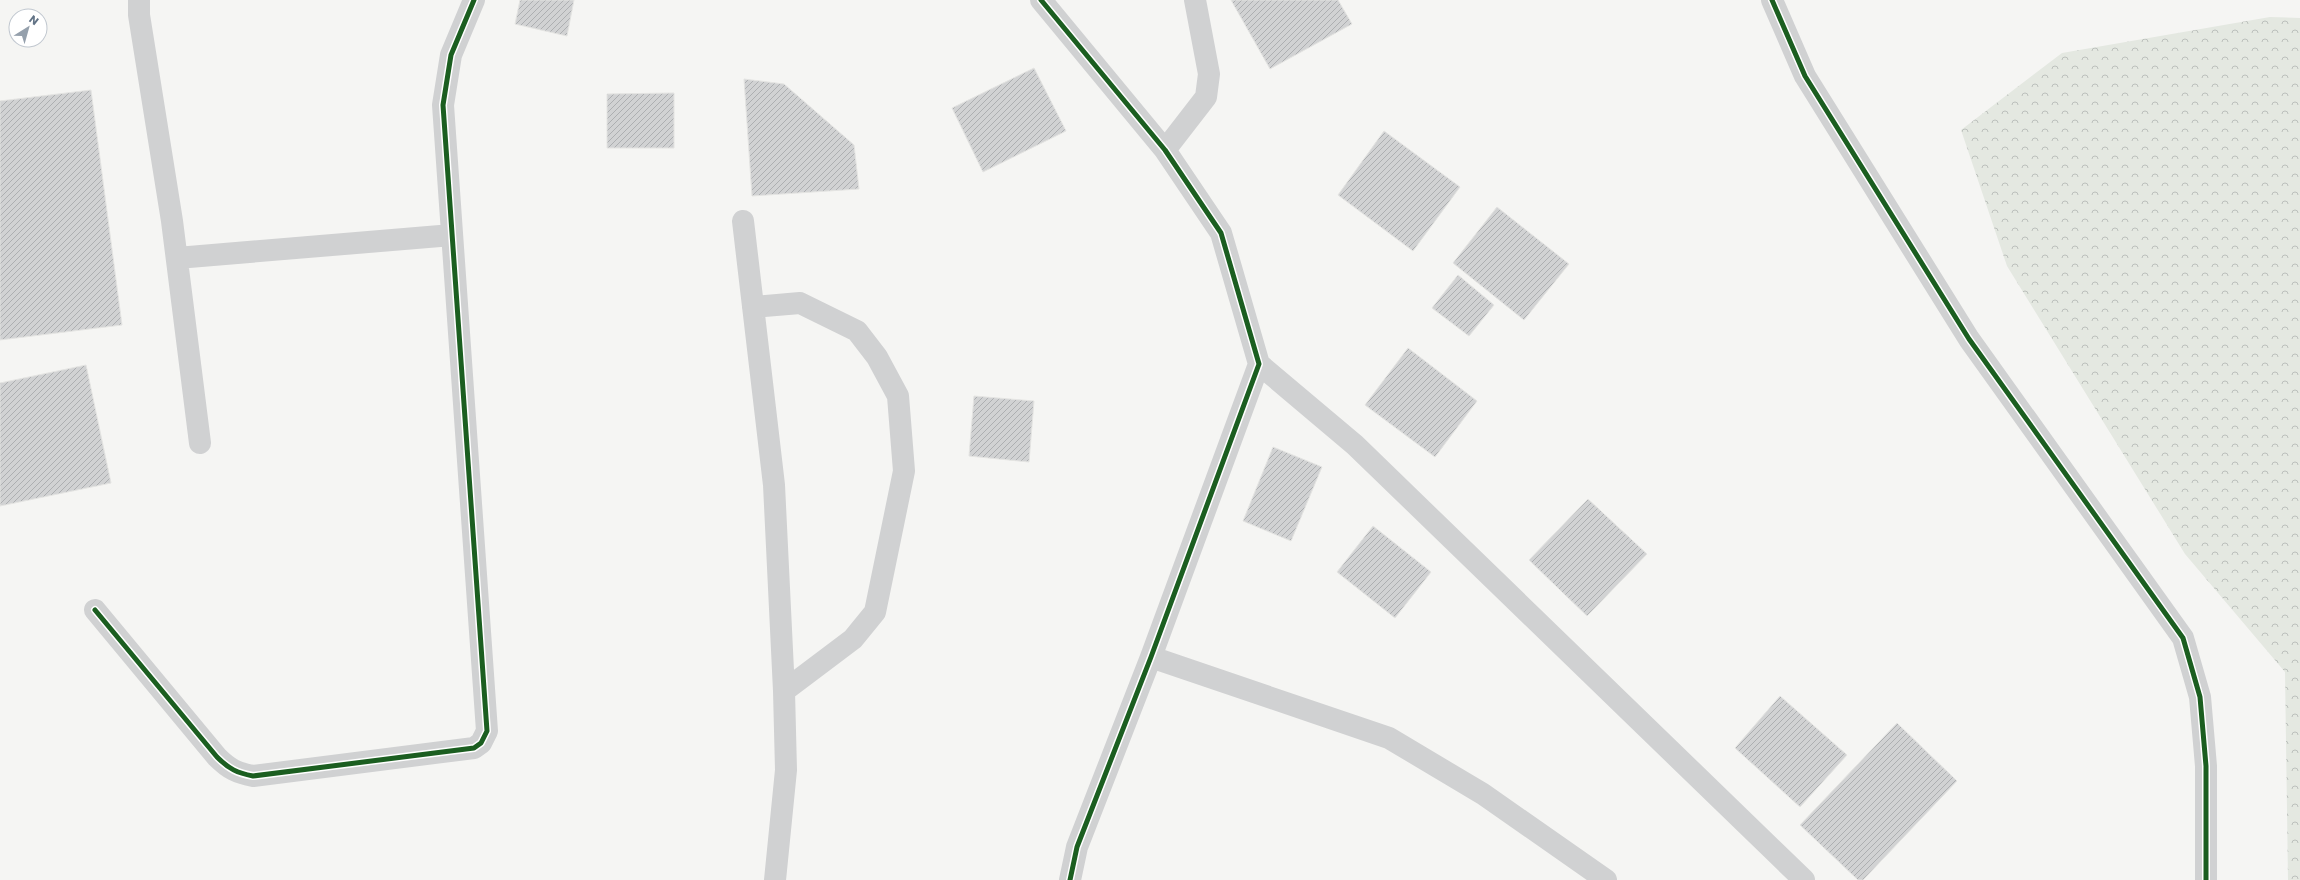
<svg xmlns="http://www.w3.org/2000/svg" width="2300" height="880" viewBox="0 0 2300 880" font-family="Poppins,sans-serif">
	<defs>
		<pattern id="forest-crowns" width="20" height="18" patternUnits="userSpaceOnUse"><rect width="20" height="18" fill="#e4e8e1"/><path d="M2 6a3 3 0 1 1 6 0M12 15a3 3 0 1 1 6 0" fill="none" stroke="#bcc0bc"/></pattern>
		<pattern id="building-hatch" width="6" height="6" patternUnits="userSpaceOnUse"><rect width="6" height="6" fill="#d1d2d3"/><path d="M-1 1l2-2M0 6l6-6M5 7l2-2" fill="none" stroke="#adafb1"/></pattern>
	</defs>
	<rect width="100%" height="100%" fill="#f5f5f3"/>
	<path fill="url(#forest-crowns)" d="M2270 17 2300 18V880H2288L2285 672 2185 554 2007 266 1961 130 2062 53Z"/>
	<path fill="url(#building-hatch)" stroke="#e4e4e2" d="M520 0H574L567 36 515 24Z
		M1231 0H1338L1352 24 1270 69Z
		M1034 68 1066 131 983 172 952 108Z
		M744 79 784 84 854 145 859 189 752 196Z
		M91 90 122 325 0 340V101Z
		M674 93V148H607V94Z
		M1384 131 1460 187 1413 251 1338 195Z
		M1497 207 1569 264 1524 320 1453 263Z
		M1458 275 1494 305 1469 336 1432 308Z
		M1408 348 1477 401 1435 457 1365 405Z
		M86 365 111 483 0 506V383Z
		M974 396 1034 401 1029 462 969 456Z
		M1273 447 1322 467 1291 541 1243 521Z
		M1588 499 1647 554 1587 616 1529 560Z
		M1373 526 1431 572 1395 618 1337 572Z
		M1780 696 1847 755 1800 807 1735 748Z
		M1897 723 1957 781 1863 880H1858L1800 825Z"/>
	<g fill="none" stroke-linecap="round" stroke-linejoin="round">
		<path stroke="#d0d1d2" stroke-width="22" d="M139 0V15L172 221 200 443
			M1041 0 1165 150 1221 233 1259 364 1151 657 1077 847 1070 880
			M1772 0 1805 76 1969 339 2183 638 2200 697 2206 766V880
			M1165 150 1206 97 1209 74 1195 0
			M743 221 774 485 784 691 786 770 775 880
			M177 258 452 235
			M753 307 800 303 857 331 877 357 898 396 904 471 875 612 853 639 784 691
			M1259 364 1355 445 1804 880
			M95 610 217 757C229 769 237 773 253 776L474 748 481 743 487 731 443 105 451 55 474 0
			M1151 657 1389 738 1483 794 1606 880"/>
		<defs>
			<path id="cycleway" d="M1041 0 1165 150 1221 233 1259 364 1151 657 1077 847 1070 880
				M1772 0 1805 76 1969 339 2183 638 2200 697 2206 766V880
				M95 610 217 757C229 769 237 773 253 776L474 748 481 743 487 731 443 105 451 55 474 0"/>
		</defs>
		<use href="#cycleway" stroke="#fff" stroke-width="8"/>
		<use href="#cycleway" stroke="#1b5e20" stroke-width="5"/>
	</g>
	<g transform="translate(28 28) rotate(37)"><circle r="19" fill="#ffffff" stroke="#c0c7cf"/>
	<path d="M0-3L7 15L0 10L-7 15Z" fill="#95a0ac"/>
	<text y="-6" font-size="11" font-weight="bold" text-anchor="middle" fill="#627386">N</text>
	</g>
</svg>
